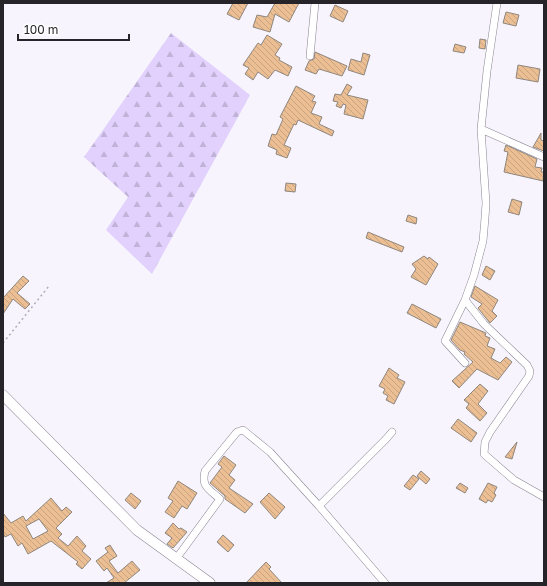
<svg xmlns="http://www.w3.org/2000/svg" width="547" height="586" viewBox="0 0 547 586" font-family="'Golos Text',sans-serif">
	<defs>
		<pattern id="forest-firs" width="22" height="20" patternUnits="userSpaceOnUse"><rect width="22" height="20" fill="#e1d1fc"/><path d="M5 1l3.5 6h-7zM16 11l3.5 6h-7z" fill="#c1b3d8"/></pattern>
		<pattern id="building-back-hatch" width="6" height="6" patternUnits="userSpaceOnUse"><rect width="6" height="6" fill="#ebbf93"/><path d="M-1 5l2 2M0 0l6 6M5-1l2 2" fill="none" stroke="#c9a47f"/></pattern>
	</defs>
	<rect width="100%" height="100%" fill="#f7f4fe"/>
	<path fill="url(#forest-firs)" d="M171 33 250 95 152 274 106 230 128 197 84 157Z"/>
	<path fill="url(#building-back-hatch)" stroke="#8f867d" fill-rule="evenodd" d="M233 3H248L239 20 227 14Z
		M275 3H299L289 22 275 14 270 32 253 27 257 15 267 17Z
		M335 5 348 11 343 22 330 16Z
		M506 12 519 15 516 26 503 23Z
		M267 35 282 44 275 55 280 58 279 60 292 67 288 76 275 70 268 79 258 72 253 80 245 74 249 68 243 65 258 43 261 45Z
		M480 39 486 40 485 49 479 48Z
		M455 44 466 47 464 53 453 51Z
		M315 52 347 66 342 76 319 69 316 74 305 70 309 61 314 59Z
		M363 53 370 55 364 75 348 70 351 59 361 62Z
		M518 65 540 69 538 82 516 78Z
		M347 84 352 87 347 95 368 100 363 119 344 114 346 105 343 104 341 108 336 106 338 102 333 101 335 94 341 95Z
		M296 86 315 96 312 101 316 102 311 113 322 117 319 124 334 131 332 136 298 120 296 125 294 124 284 145 291 148 287 158 276 154 277 150 268 146 272 134 276 135 283 119 280 117Z
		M541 133V140L544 141V151L533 147Z
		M506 145 537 159 535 167 542 168 541 172H544L543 181 504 172 508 152 504 151Z
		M286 183 296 184 295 192 285 191Z
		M512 199 522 202 519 215 508 212Z
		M408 215 417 218 416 224 406 221Z
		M368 232 404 247 402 252 366 238Z
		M424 256 428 259 429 257 438 264 426 285 411 277 416 269 412 264Z
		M486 266 495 271 490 280 482 275Z
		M23 276 29 281 17 293 30 304 25 309 13 299 3 314V298Z
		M475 286 498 300 492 311 497 316 490 323 478 308 482 304 471 297Z
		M412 304 441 319 436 328 407 313Z
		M460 322 486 333 485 336 490 338 487 346 495 349 491 358 500 363 506 357 512 362 498 380 477 369 459 388 452 381 473 362 464 354 465 352 460 350 451 340Z
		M389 368 399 375 397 378 405 382 394 404 386 400 388 396 383 393 385 389 379 386Z
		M480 384 488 391 478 404 487 413 480 421 466 408 469 404 464 400Z
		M458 419 477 433 471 442 451 428Z
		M517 442 512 459 505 457Z
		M224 456 236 465 229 475 235 480 229 488 253 504 245 513 225 499V496L210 483 222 467 218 464Z
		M421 471 430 479 426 484 417 476Z
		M413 475 419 479 410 490 404 486Z
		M178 481 197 493 187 509 182 506 174 518 165 512 173 501 168 498Z
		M460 483 468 488 465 493 456 488Z
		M488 483 497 487 494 493 496 495 492 502 488 500 486 503 479 499Z
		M131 493 141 501 135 509 125 500Z
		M269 493 285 507 275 519 260 502Z
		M51 498 62 511 66 507 72 512 56 528 62 534 58 538 68 546 77 536 86 546 82 551 91 559 82 569 76 564 78 562 51 541 28 554 22 543 18 546 11 534 5 537 3 533V513L11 523 23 516 26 521ZM39 519 48 531 33 539 26 526Z
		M173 523 179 529 181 528 187 532 173 548 167 544 172 538 165 533Z
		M223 535 234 545 228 552 217 542Z
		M110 545 117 556 109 561 118 573 132 561 140 570 124 583H106L114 578 107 568 104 571 96 561 108 552 105 548Z
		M266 562 271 567 269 569 282 583H246Z"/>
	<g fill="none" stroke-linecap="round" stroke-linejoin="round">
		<defs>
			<path id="street" d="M497 3 487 71 481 129 486 203 485 218 483 241 474 275 465 300 484 324 527 365 530 371 529 376 490 432 485 442 484 454 514 480 544 497
				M310 56 315 3
				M481 129 544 157
				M465 300 445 341 465 363
				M176 559 220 499C209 489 201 487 205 471L237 432 243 430 270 452 319 506
				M385 583 319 506 386 439 392 432"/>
			<path id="secondary" d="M3 395 137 530 210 583"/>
		</defs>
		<use href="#street" stroke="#88848f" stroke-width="8"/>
		<use href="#secondary" stroke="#88848f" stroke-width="11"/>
		<path stroke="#afacb5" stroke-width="1.5" stroke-dasharray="2 3" stroke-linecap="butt" d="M3 343 49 286"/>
		<use href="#street" stroke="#fff" stroke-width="7"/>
		<use href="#secondary" stroke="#fff" stroke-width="10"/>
	</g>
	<rect width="547" height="586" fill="none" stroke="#262429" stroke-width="8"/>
	<path d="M18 34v6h111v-6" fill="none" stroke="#262429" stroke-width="2"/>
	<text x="24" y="34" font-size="12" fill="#262429" stroke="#ffffff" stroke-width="3" paint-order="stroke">100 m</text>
</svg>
